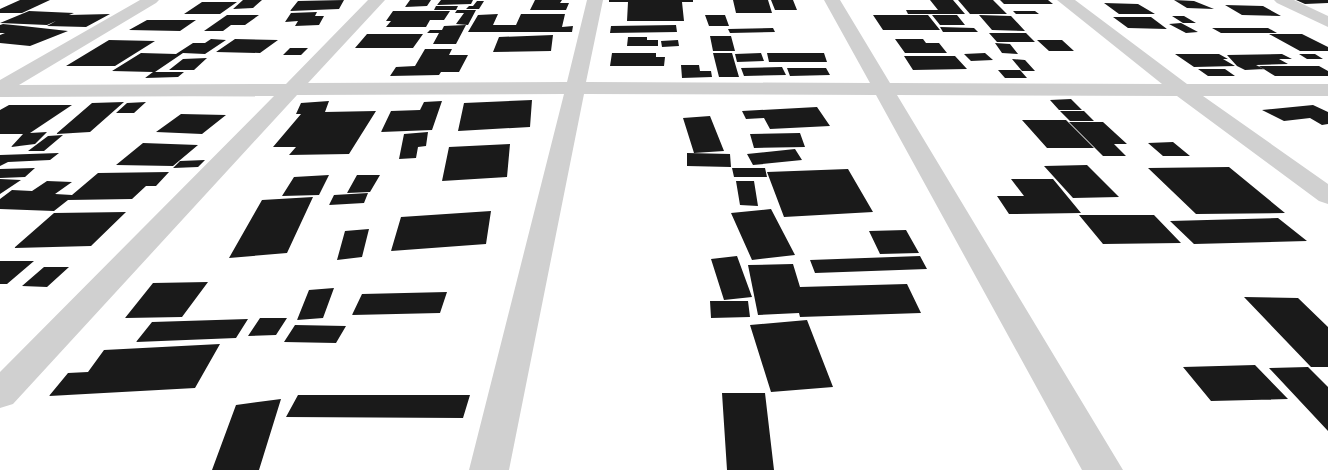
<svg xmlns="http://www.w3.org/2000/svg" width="1328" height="470" viewBox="0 0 1328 470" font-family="'Nunito Sans',sans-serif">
	<rect width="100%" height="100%" fill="#fff"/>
	<path fill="#1a1a1a" d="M20 0H50L22 13H0V9Z
		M243 0H262L253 8 233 9Z
		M344 0 339 9 290 11 298 1Z
		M410 0H431L427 6 405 7Z
		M441 0H473L471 4 437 5Z
		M535 0H562L560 3H569L566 10H530Z
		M609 0H693V2H682L684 21H627L628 2H609Z
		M733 0H768L772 13H736Z
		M771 0H793L797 10H775Z
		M930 0H953L965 14H908L906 10H938Z
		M958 0H993L1007 14H970Z
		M1000 0H1048L1053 4H1004Z
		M1174 0 1194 1 1214 9 1187 8Z
		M1296 0H1328V3L1305 4Z
		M477 1H484L479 9H466L469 6H473Z
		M202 2H237L220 14H184Z
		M1104 3 1138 4 1155 14H1119Z
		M1225 5 1263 6 1281 16 1242 15Z
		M436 6H458L456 10H434Z
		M457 10H476L468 25 456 24 464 13H455Z
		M29 11 74 13 69 15 110 14 86 27 47 26 56 21 47 25 0 23Z
		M393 11H450L444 20H430L426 27H386L391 21H386Z
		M1013 11H1035L1039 14H1016Z
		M317 12 315 16H324L319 25 295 26 298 21 285 22 291 13Z
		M498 14 493 25H516L521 14H565L562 27 573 26 572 32H468L478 15Z
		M227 15H259L245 25H231L223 31H204Z
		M705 15H725L729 26H709Z
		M873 15H928L940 30H883Z
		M932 15H957L965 25H940Z
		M979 15 1011 16 1025 31 992 30Z
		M1172 16H1184L1196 23H1183Z
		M1113 17H1151L1167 29 1128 28Z
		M147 20H196L180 31 129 30Z
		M1181 23 1198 32 1186 33 1169 24Z
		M3 24 23 26 68 31 30 46 0 43V35L5 33H0V25Z
		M466 25 456 44H433L439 33H427L430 30H442L444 26Z
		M676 25 677 32 610 33 611 26Z
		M940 27 974 28 978 32H943Z
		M773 28 775 32 730 33 728 29Z
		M1212 28H1268L1277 33H1221Z
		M989 33H1026L1035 42H997Z
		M367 34H423L413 48H355Z
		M1269 34H1302L1328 47V51H1300Z
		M553 35 551 51 493 52 499 37Z
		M710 36H731L735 51H713Z
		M628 37H647V40H658V46H627Z
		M211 39 226 40 205 54 183 53 155 72H184L178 77 145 78 153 72 112 71 141 53 176 54 193 43H205Z
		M235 39 278 40 260 53 216 52Z
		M895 39H923L926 43H939L947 53H905Z
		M109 40 155 41 115 66H66Z
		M678 40 679 46 662 47 661 41Z
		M1037 40H1062L1074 51H1049Z
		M995 43 1010 44 1018 54 1002 53Z
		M290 48H308L301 55H283Z
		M425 49H452L449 55H468L459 72H441L439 75 390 76 396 67 415 66Z
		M612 53H656V57H665L664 66H610Z
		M713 53H732L739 77H719Z
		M761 53 764 61 737 62 735 54Z
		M767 53H824L827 62H769Z
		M985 53 993 60 971 61 964 54Z
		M1175 54H1219L1228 59H1223L1235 66 1194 67Z
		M1282 54 1292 59H1279L1288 64 1256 65 1264 69 1245 70 1237 66 1227 55Z
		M1299 54H1315L1323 59H1307Z
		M904 56H955L967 69 913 70Z
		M207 58 194 70H169L183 59Z
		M1012 59 1025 60 1035 71H1022Z
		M681 65H699L700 71H711L712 77 682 78Z
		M1259 66H1319L1328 71V76H1275Z
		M782 67 786 75 744 76 741 68Z
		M787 68H826L830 75 790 76Z
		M1198 69H1225L1235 76H1208Z
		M998 70H1020L1027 78H1005Z
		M1071 99 1082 110H1059L1050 100Z
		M532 100 530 127 458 131 464 103Z
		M329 101 325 112 376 111 349 154 289 155 296 147H273L301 114H296L301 103Z
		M442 101 432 130 381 132 391 111 420 110 424 102Z
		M124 102 90 132 56 134 92 103Z
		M146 102 134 113H116L127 103Z
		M9 105H72L30 133 47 132 35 144 11 147 23 134H0V110Z
		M1313 105 1328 112V124L1322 125 1310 118 1284 121 1262 110Z
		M817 107 830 126 770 129 764 118 746 119 742 111Z
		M1060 111H1084L1094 121H1070Z
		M181 114 226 115 202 134 156 132Z
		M710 116 724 151 694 153 683 118Z
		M1022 120H1066L1094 148H1047Z
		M1069 122H1103L1127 144H1114L1126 156H1103Z
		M428 132 426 146 418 147 416 158 399 159 404 134Z
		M800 133 805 147 754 148 750 134Z
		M63 135 44 151H28L48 136Z
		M1173 142 1190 156H1163L1148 143Z
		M143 143 198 145 173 166 116 165Z
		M510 144 507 177 442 181 449 147Z
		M795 149 802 160 753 165 747 154Z
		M59 153 50 160 8 162 0 166V155Z
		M687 153 730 154 731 167 687 166Z
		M205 160 198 167 173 168 180 161Z
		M1087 165 1119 197 1073 198 1044 166Z
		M1229 167 1285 213 1196 214 1148 168Z
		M35 168 25 177 0 178V169Z
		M732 168H765L767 177H734Z
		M848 169 873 212 784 217 767 172Z
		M169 172 156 186H146L132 199 68 200 54 211 0 209V199L12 190 32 191 47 181 72 182 55 194 72 195 98 173Z
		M329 175 319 195 282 196 294 177Z
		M357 175H380L370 192 347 193Z
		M0 179 21 180 0 194Z
		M1011 179H1053L1081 213 1009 214 997 196H1024Z
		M736 181H754L758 206 740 205Z
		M368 193 364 203 329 205 334 195Z
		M313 197 287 253 229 258 262 200Z
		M771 209 795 255 752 260 731 213Z
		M491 211 486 244 391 251 401 217Z
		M126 212 91 246 14 248 54 213Z
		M1079 215H1154L1181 243 1103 244Z
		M1278 218 1307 241 1194 244 1170 221Z
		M369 229 362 257 337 260 345 231Z
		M906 230 919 253 880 254 869 231Z
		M737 256 752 297 724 300 711 259Z
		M920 256 927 269 815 273 810 260Z
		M0 261H34L7 284H0Z
		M793 264 800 287 907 284 921 313 800 317 799 313 758 315 748 265Z
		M44 267H69L47 287 22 286Z
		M208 282 182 317 125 318 153 283Z
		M334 288 323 318 297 320 309 290Z
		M447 292 440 313 352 315 362 294Z
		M1244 297 1298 298 1328 327V367H1311Z
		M710 301H748L750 317 711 318Z
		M260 318H287L276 335 248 336Z
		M248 319 236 338 136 342 152 322Z
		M807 320 833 387 771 392 750 325Z
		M295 325 346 326 336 343 284 342Z
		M220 344 195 388 49 396 68 373 88 372 104 350Z
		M1255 365 1288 399 1211 401 1183 367Z
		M1308 367 1328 387V431L1269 368Z
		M722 393H765L774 470H727Z
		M298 395H470L463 418 286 417Z
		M281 399 259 470H212L236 405Z"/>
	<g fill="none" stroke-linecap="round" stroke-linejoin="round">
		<path fill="#d0d0d0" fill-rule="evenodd" d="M140 0H159L156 3 19 85 286 84 368 0H385L308 83 567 82 587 0H603L586 82 870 83 824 0H840L890 83 1162 84 1057 0H1075L1187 84H1328V96H1203L1328 184V204L1319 201 1177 96 897 95 1123 470H1082L876 95 584 94 509 470H469L564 94 297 95 13 404 0 408V372L274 96 0 97V80Z
			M1274 0H1294L1328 16V27L1277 3Z"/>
	</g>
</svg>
